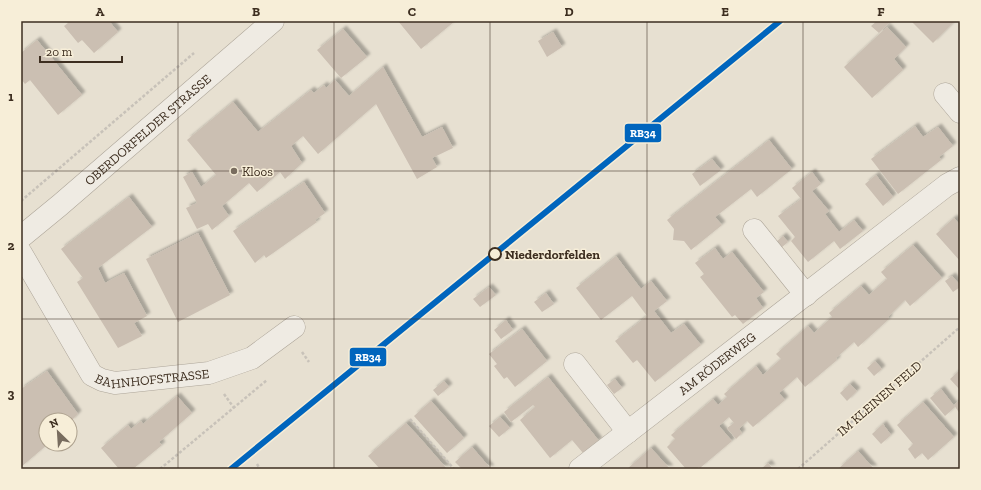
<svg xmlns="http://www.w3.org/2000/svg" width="981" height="490" viewBox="0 0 981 490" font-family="'Zilla Slab',serif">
	<defs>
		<filter id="shadow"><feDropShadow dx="3.5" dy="-3.5" stdDeviation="1" flood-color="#0004"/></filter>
	</defs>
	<rect width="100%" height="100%" fill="#e7e0d1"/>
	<path fill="#cbbfb2" filter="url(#shadow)" d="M67 21H109L118 32 94 53 82 40 78 43 64 26 68 23Z
		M398 21H455L421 49Z
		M877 21H891L879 33 871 26Z
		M911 21H955L933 43Z
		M887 27 906 47 894 59 903 70 872 98 844 67Z
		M343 29 367 57 341 78 317 50Z
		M553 32 562 47 547 57 538 41Z
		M37 40 82 95 58 115 30 80 25 84 21 79V53Z
		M383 67 422 137 442 127 453 148 432 158 437 167 417 179 376 104 318 154 303 136 291 146 302 163 285 179 280 172 257 192 249 183 222 206 229 216 212 230 208 224 197 229 186 208 197 203 183 177 192 172 201 187 216 175 187 140 233 102 258 132 311 90 314 93 324 85 326 88 335 80 349 96Z
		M915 126 923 137 938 127 953 146 939 157 941 160 898 194 871 159Z
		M769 140 792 169 757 197 751 189 715 217 722 225 691 250 684 241 673 240 674 229 667 220Z
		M712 159 721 170 700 186 692 174Z
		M812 172 821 184 812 191 829 211 825 214 839 232 854 220 863 231 840 249 834 241 808 262 791 241 795 237 778 216 801 199 792 188Z
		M876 175 893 197 883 206 865 184Z
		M304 182 325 213 315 220 317 222 266 258 264 255 255 263 233 231Z
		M129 197 152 227 98 268 105 283 124 273 147 316 134 323 142 336 118 348 77 282 83 278 61 249Z
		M954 218 960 225V261L936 234Z
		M198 233 230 295 178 322 146 259Z
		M783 236 788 242 781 248 776 242Z
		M913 245 942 278 910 306 905 300 888 317 889 319 858 347 854 342 836 358 837 360 805 387 797 377 779 393 785 400 753 427 747 421 739 429 742 433 736 439 727 428 734 423 729 417 719 426 732 441 700 468 699 467 696 469H686L667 447 675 439 671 435 713 399 718 405 727 397 724 394 756 366 763 375 781 359 776 354 808 326 814 333 832 317 829 313 861 286 869 295 887 279 881 272Z
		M715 248 723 259 732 252 764 292 756 298 763 308 743 324 735 315 732 317 700 277 704 274 695 263Z
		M616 256 641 289 651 281 667 301 654 311 671 333 684 324 701 345 655 382 637 360 633 363 615 341 647 316 632 296 601 320 576 288Z
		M952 276 960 285V287L953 292 945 281Z
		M489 287 496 295 480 307 473 299Z
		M546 293 554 304 542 312 534 302Z
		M506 320 513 330 501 339 494 330Z
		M522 329 547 361 515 387 507 377 504 379 494 366 497 364 489 354Z
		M875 361 882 369 874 376 867 368Z
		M960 370V390L950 379Z
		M47 371 78 414 70 422V420H46V444H48L21 467V389Z
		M548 377 599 441 583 453 572 440 550 458 520 420 535 407 533 405 511 422 504 412Z
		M615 379 622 388 614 394 607 385Z
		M444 381 449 387 438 396 433 390Z
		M850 384 857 391 847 401 840 393Z
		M941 389 955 407 945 416 930 398Z
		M177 396 192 413 159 442 162 445 133 469H119L101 448 128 425 131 429 141 421 143 424Z
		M960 400V414L954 405Z
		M431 401 464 438 447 453 414 416Z
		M923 402 954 437 928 460 922 453 915 459 908 449 913 444 897 425Z
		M500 417 510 428 499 437 489 426Z
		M406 423 420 438 447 469H380L368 456Z
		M883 424 891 435 881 444 872 434Z
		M472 447 491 469H462L455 462Z
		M651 448 670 469H627Z
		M858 451 874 469H838Z
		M768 463 772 468 761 469Z"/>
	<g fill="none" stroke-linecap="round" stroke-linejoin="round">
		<defs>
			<g id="minor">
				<path d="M945 94 960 112"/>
				<path d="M754 230 806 295"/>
				<path id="s1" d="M21 237 60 205 273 21"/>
				<path id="s2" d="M21 253 92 375 102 380 115 383 209 373 252 358 294 327"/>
				<path d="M575 364 628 432"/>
				<path id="s3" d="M580 469 947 185 960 178"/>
			</g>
		</defs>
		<use href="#minor" stroke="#ada599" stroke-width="23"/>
		<path stroke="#c8c2b9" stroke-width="2.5" stroke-dasharray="3 2" stroke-linecap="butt" d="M21 201 194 53
			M302 352 309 362
			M224 394 234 408
			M410 419 454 469
			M257 464 260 469
			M160 469 267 380
			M798 469 960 327"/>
		<use href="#minor" stroke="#efebe3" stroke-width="22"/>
		<defs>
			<path id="rail-1" d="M231 469 780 21"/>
		</defs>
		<use href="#rail-1" stroke="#f7eed8" stroke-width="9"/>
		<use href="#rail-1" stroke="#0065bd" stroke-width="6"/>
	</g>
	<path fill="none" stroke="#3d2e20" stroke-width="1" stroke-opacity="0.55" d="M178 21V469M334 21V469M490 21V469M647 21V469M803 21V469M21 171H960M21 319H960"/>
	<circle fill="#786c5e" stroke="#f7eed8" stroke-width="1.5" cx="234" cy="171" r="4"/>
	<circle fill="#f7eed8" stroke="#3d2e20" stroke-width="2" cx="495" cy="254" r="6"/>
	<g text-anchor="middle" stroke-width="3" stroke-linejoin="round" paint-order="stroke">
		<g font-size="13" fill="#3d2e20" stroke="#f7eed8">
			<text dy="5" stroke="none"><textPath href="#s1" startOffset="166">OBERDORFELDER STRASSE</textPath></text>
			<text dy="5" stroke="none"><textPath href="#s3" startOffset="173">AM RÖDERWEG</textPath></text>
			<text dy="5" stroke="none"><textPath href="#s2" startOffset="203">BAHNHOFSTRASSE</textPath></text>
			<text transform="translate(879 398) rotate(-41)" y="5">IM KLEINEN FELD</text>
		</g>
		<g font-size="13" fill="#3d2e20" stroke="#f7eed8" text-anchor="start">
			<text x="242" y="176">Kloos</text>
		</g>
		<g font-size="13" font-weight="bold" fill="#3d2e20" stroke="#f7eed8" text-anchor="start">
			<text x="505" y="259">Niederdorfelden</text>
		</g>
	</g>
	<g stroke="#f7eed8" stroke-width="1.5">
		<rect x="624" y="123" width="38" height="20" rx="4" fill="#0065bd"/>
		<rect x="349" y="347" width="38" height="20" rx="4" fill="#0065bd"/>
	</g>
	<g font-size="11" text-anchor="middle" font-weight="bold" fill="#fff">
		<text x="643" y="137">RB34</text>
		<text x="368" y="361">RB34</text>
	</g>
	<rect width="981" height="490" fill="none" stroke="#f7eed8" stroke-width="44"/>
	<g transform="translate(58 432) rotate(335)"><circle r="19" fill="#f7eed8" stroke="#ada18e"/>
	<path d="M0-3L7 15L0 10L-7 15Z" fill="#786c5e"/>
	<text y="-6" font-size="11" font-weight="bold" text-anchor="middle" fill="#3d2e20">N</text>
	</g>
	<path d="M40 56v6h82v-6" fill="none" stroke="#3d2e20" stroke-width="2"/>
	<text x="46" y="56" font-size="12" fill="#3d2e20" stroke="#f7eed8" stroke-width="3" paint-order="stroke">20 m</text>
	<rect x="22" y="22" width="937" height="446" fill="none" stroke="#3d2e20" stroke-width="1.5"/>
	<g font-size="13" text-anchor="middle" font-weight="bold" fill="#3d2e20">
		<text x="100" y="16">A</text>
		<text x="256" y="16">B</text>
		<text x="412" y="16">C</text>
		<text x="569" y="16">D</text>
		<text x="725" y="16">E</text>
		<text x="881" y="16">F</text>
		<text x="11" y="101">1</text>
		<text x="11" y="250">2</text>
		<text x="11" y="398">3</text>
	</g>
</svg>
